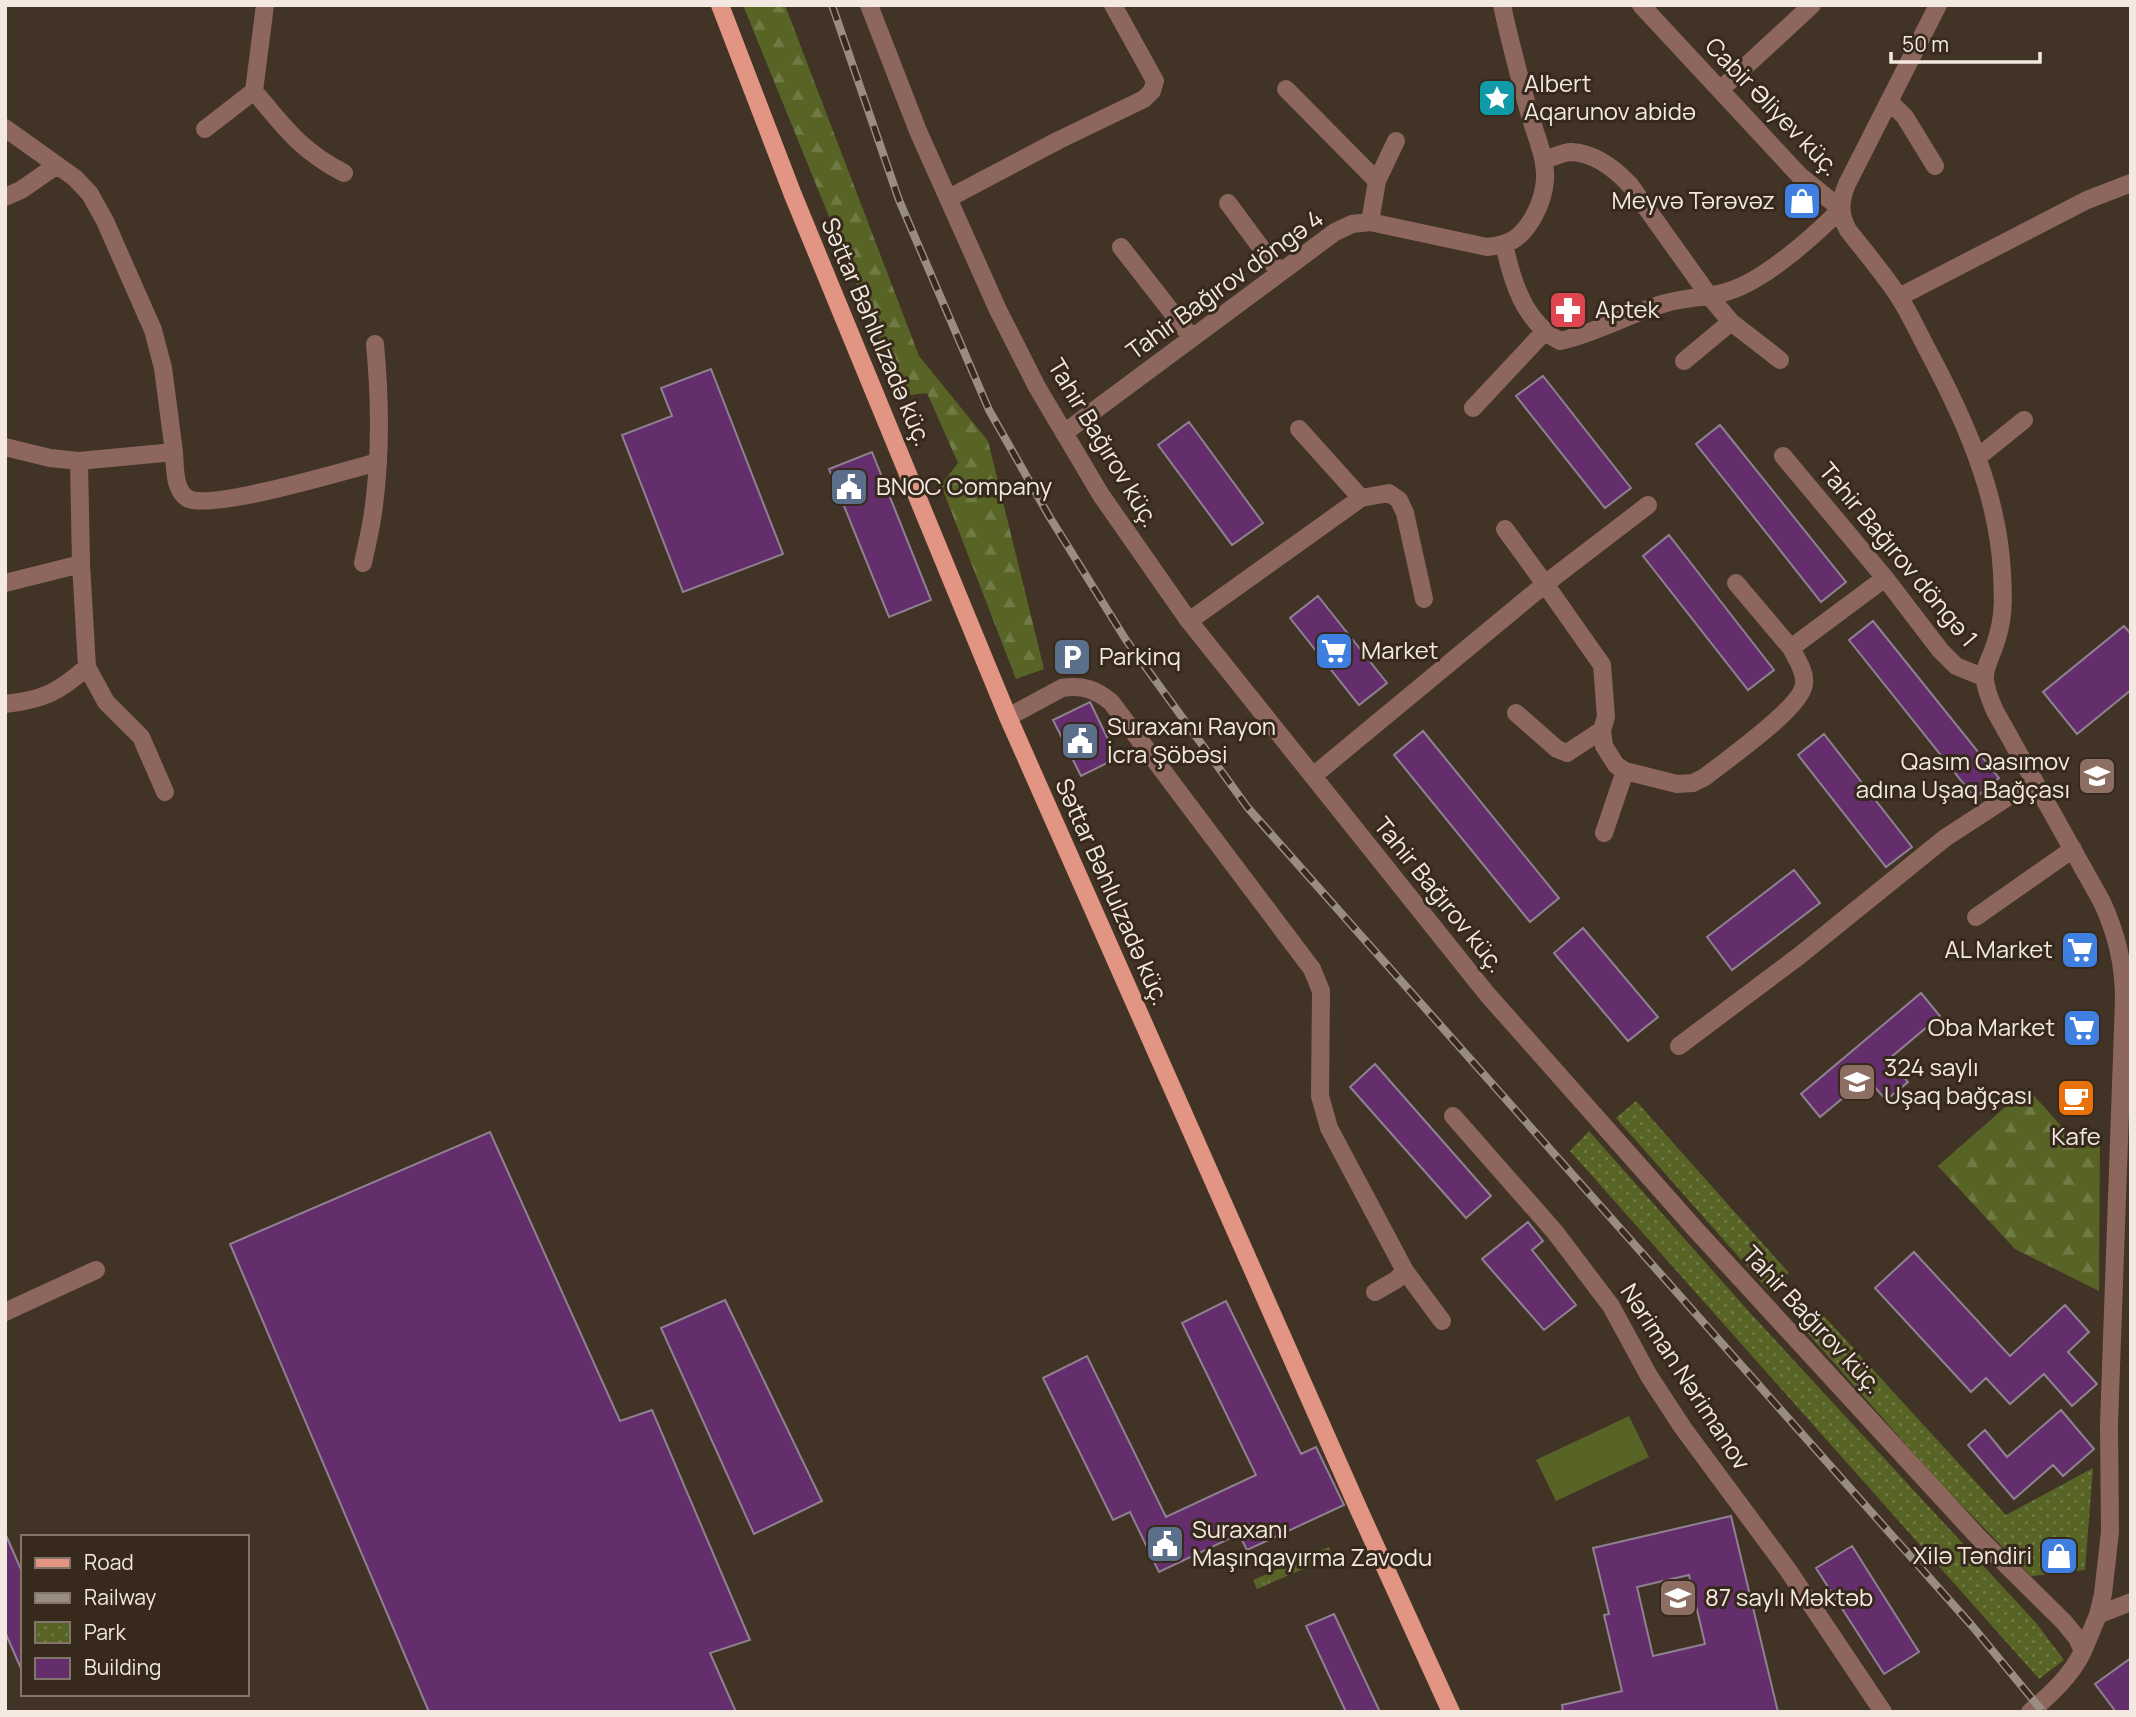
<svg xmlns="http://www.w3.org/2000/svg" width="2136" height="1717" viewBox="0 0 2136 1717" font-family="Manrope,sans-serif">
	<defs>
		<pattern id="grass-tufts" width="24" height="20" patternUnits="userSpaceOnUse" patternTransform="scale(1.75)"><rect width="24" height="20" fill="#586426"/><path d="M3 7l-1-3M5 7V3M7 7l1-3M15 17l-1-3M17 17v-4M19 17l1-3" fill="none" stroke="#707a45"/></pattern>
		<pattern id="forest-firs" width="22" height="20" patternUnits="userSpaceOnUse" patternTransform="scale(1.75)"><rect width="22" height="20" fill="#586426"/><path d="M5 1l3.5 6h-7zM16 11l3.5 6h-7z" fill="#707a45"/></pattern>
		<pattern id="park-dots" width="8" height="8" patternUnits="userSpaceOnUse" patternTransform="scale(1.75)"><rect width="8" height="8" fill="#586426"/><path d="M2 2h.1M6 6h.1" fill="none" stroke="#707a45" stroke-width="1.8" stroke-linecap="round"/></pattern>
	</defs>
	<rect width="100%" height="100%" fill="#413326"/>
	<path fill="url(#grass-tufts)" d="M1329 1547 1333 1556 1257 1589 1253 1580Z"/>
	<path fill="url(#forest-firs)" d="M743 5H785L919 356 988 441 1044 669 1016 679 941 485 958 463 927 393 902 396Z
		M2027 1088 2080 1147 2100 1130 2099 1291 2015 1249 1938 1166Z"/>
	<path fill="url(#park-dots)" d="M1636 1101 1789 1273 1768 1290 1616 1118Z
		M1589 1131 1752 1315 2037 1624 2064 1660 2039 1679 1570 1151Z
		M1822 1314 2006 1515 2093 1468 2085 1570 2031 1576 1939 1482 1805 1330Z"/>
	<path fill="#586426" d="M1629 1416 1649 1457 1556 1501 1536 1460Z"/>
	<path fill="#632e6b" stroke="#8f8191" stroke-width="2" fill-rule="evenodd" d="M711 369 783 554 683 592 622 435 672 416 661 388Z
		M1543 376 1631 488 1605 508 1516 396Z
		M1189 422 1263 523 1232 545 1158 445Z
		M1720 425 1846 582 1821 602 1696 444Z
		M872 452 931 600 889 617 829 469Z
		M1669 535 1774 670 1748 690 1643 556Z
		M1318 596 1387 683 1359 705 1290 618Z
		M1873 621 1999 778 1975 798 1849 640Z
		M2124 626 2131 634V690L2077 734 2043 692Z
		M1090 702 1117 758 1081 776 1053 720Z
		M1423 731 1559 898 1530 922 1394 755Z
		M1824 734 1912 847 1886 867 1798 755Z
		M1794 870 1820 903 1732 970 1707 937Z
		M1583 928 1658 1017 1628 1041 1554 953Z
		M1921 993 1940 1016 1889 1059 1908 1082 1886 1100 1867 1078 1820 1117 1801 1094Z
		M1375 1064 1491 1196 1466 1218 1350 1087Z
		M490 1132 620 1421 652 1410 750 1640 710 1653 736 1712H429L230 1244Z
		M1528 1222 1543 1241 1532 1250 1576 1305 1544 1330 1482 1259Z
		M1914 1252 2010 1356 2065 1305 2089 1332 2068 1352 2097 1384 2072 1406 2044 1374 2010 1404 1986 1378 1971 1392 1875 1288Z
		M725 1300 822 1501 754 1534 661 1328Z
		M1226 1301 1301 1454 1316 1447 1344 1505 1247 1550 1239 1534 1159 1572 1130 1512 1113 1520 1043 1378 1087 1356 1166 1517 1256 1475 1182 1323Z
		M2061 1410 2094 1449 2063 1476 2053 1465 2014 1499 1968 1445 1985 1430 2007 1457Z
		M1731 1516 1778 1712H1563L1562 1705 1622 1691 1604 1615 1609 1614 1593 1548ZM1689 1575 1705 1644 1653 1656 1637 1587Z
		M5 1533 23 1574V1673L5 1632Z
		M1852 1546 1919 1652 1884 1674 1816 1568Z
		M1334 1614 1380 1712H1346L1306 1626Z
		M2131 1658V1712H2116L2095 1684Z"/>
	<g fill="none" stroke-linecap="round" stroke-linejoin="round">
		<path stroke="#8d675d" stroke-width="18" d="M265 5 254 91C285 128 300 150 344 173
			M869 5 918 131 998 310 1037 387 1101 495 1189 621 1487 994 1697 1231 1979 1538 2064 1622 2077 1638 2083 1651C2071 1676 2051 1694 2030 1712
			M1938 5 1847 184C1840 200 1839 214 1848 230 1865 252 1884 274 1899 297 1910 314 1918 332 1927 349 1964 418 1998 493 2002 573 2003 593 2004 612 1999 631 1989 672 1975 666 1995 711L2102 902C2117 935 2124 964 2124 1000L2109 1424 2110 1532 2103 1594 2098 1615 2083 1651
			M1286 89 1377 181
			M1720 90 1812 5
			M1889 101 1905 117 1935 166
			M5 128 75 178 90 194 105 221 153 330 163 368 174 452 79 461 81 564 87 667C59 692 43 700 5 704
			M205 129 254 91
			M1544 160C1552 158 1563 152 1571 152 1594 153 1615 169 1630 185L1710 297 1731 322 1780 360
			M5 197 21 190 57 165
			M949 198 1059 140 1144 99 1152 91 1155 81 1113 5
			M1228 203 1279 272
			M1370 222 1377 181 1396 141
			M1504 244C1512 281 1524 322 1560 341 1597 333 1630 313 1666 303 1687 297 1709 298 1729 291 1765 280 1814 236 1841 209L1799 175 1641 5
			M1121 247 1192 338
			M1899 297 2087 200 2131 183
			M1684 361 1731 322
			M1473 408 1545 331
			M1299 429 1361 498
			M1064 433 1335 232 1352 224 1370 222 1487 247C1496 246 1505 245 1513 240 1531 229 1544 200 1545 179 1546 158 1536 136 1530 116 1520 79 1510 43 1502 5
			M5 447 50 458 79 461
			M174 452C175 466 174 490 187 498 209 512 347 470 378 462
			M1783 456 1885 578 1940 650 1956 666 1983 677
			M1978 457 2024 420
			M1505 529 1545 584 1648 505
			M363 563C367 544 372 524 374 505 381 451 380 397 375 344
			M5 583 81 564
			M1736 583 1791 648
			M1189 621 1361 498 1389 493 1399 500 1405 513 1424 599
			M87 667 106 702 141 737 165 792
			M1516 713 1557 749 1567 753 1602 730
			M1008 717 1062 688C1083 685 1095 689 1111 702L1312 969 1321 991 1320 1096 1329 1128 1405 1271 1442 1321
			M1313 776 1545 584 1602 665 1606 717 1602 730 1604 746 1616 765 1625 771 1677 784 1693 783 1705 777C1726 760 1802 708 1804 684 1806 672 1796 658 1791 648L1885 578
			M1604 833 1625 771
			M1976 917 2073 849
			M1679 1046 1799 956 1945 838 2034 780
			M1453 1116 1555 1232 1611 1306 1649 1376 1683 1428 1788 1570 1883 1712
			M1375 1292 1396 1280 1405 1271
			M5 1312 96 1270
			M2098 1615 2131 1602"/>
		<path stroke="#e29582" stroke-width="18" d="M720 5 793 195 1008 717 1359 1510 1451 1712"/>
		<defs>
			<path id="rail" d="M832 5 899 200 989 410 1049 516 1126 640 1248 808 1973 1627 2043 1712"/>
		</defs>
		<use href="#rail" stroke="#998d82" stroke-width="8"/>
		<use href="#rail" stroke="#37291c" stroke-width="5" stroke-dasharray="16" stroke-linecap="butt"/>
	</g>
	<defs>
		<symbol id="sight-square" viewBox="-11 -11 22 22"><rect x="-9" y="-9" width="18" height="18" rx="4" fill="#0f9aa8" stroke="#37291c"/><path d="M0-6L1.8-2.2L6-1.7L2.9 1.2L3.7 5.4L0 3.3L-3.7 5.4L-2.9 1.2L-6-1.7L-1.8-2.2Z" fill="#fff"/></symbol>
		<symbol id="shop-square" viewBox="-11 -11 22 22"><rect x="-9" y="-9" width="18" height="18" rx="4" fill="#3f7fe0" stroke="#37291c"/><path d="M-5-2.5h2.3a2.7 3.5 0 0 1 5.4 0H5L5.5 6h-11ZM-1.5-2.5h3a1.5 2.3 0 0 0-3 0Z" fill="#fff"/></symbol>
		<symbol id="pharmacy-square" viewBox="-11 -11 22 22"><rect x="-9" y="-9" width="18" height="18" rx="4" fill="#e0444e" stroke="#37291c"/><path d="M-2-6h4v4h4v4h-4v4h-4v-4h-4v-4h4Z" fill="#fff"/></symbol>
		<symbol id="civic-square" viewBox="-11 -11 22 22"><rect x="-9" y="-9" width="18" height="18" rx="4" fill="#5c6f8a" stroke="#37291c"/><path d="M-.6-6.5H3V-4.5H.6V-3L4-1V1h2V6H-6V1h2V-1L-.6-3ZM-1.2 2.5V6h2.4V2.5Z" fill="#fff"/></symbol>
		<symbol id="supermarket-square" viewBox="-11 -11 22 22"><rect x="-9" y="-9" width="18" height="18" rx="4" fill="#3f7fe0" stroke="#37291c"/><path d="M-6-5.5h2.5l.6 2H6L4.5 2H-2.5L-4.4-4H-6ZM-1.5 3.2a1.3 1.3 0 1 0 .1 0ZM3 3.2a1.3 1.3 0 1 0 .1 0Z" fill="#fff"/></symbol>
		<symbol id="parking-square" viewBox="-11 -11 22 22"><rect x="-9" y="-9" width="18" height="18" rx="4" fill="#5c6f8a" stroke="#37291c"/><path d="M-3.5-5.5H1a3.5 3.5 0 0 1 0 7H-1V5.5H-3.5ZM-1-3.4V-.6H.8a1.4 1.4 0 0 0 0-2.8Z" fill="#fff"/></symbol>
		<symbol id="school-square" viewBox="-11 -11 22 22"><rect x="-9" y="-9" width="18" height="18" rx="4" fill="#8d6e63" stroke="#37291c"/><path d="M0-5L7-2L0 1L-7-2ZM-4 1L0 2.5L4 1V4Q0 6-4 4Z" fill="#fff"/></symbol>
		<symbol id="cafe-square" viewBox="-11 -11 22 22"><rect x="-9" y="-9" width="18" height="18" rx="4" fill="#e8710a" stroke="#37291c"/><path d="M-5.5-4.5H6V0H3Q3 3.5 0 3.5H-2.5Q-5.5 3.5-5.5 0ZM3-3.2v2h1.7v-2ZM-6 4.5H4V6H-6Z" fill="#fff"/></symbol>
	</defs>
	<g fill-rule="evenodd">
		<use href="#sight-square" x="1475" y="76" width="44" height="44"/>
		<use href="#shop-square" x="1780" y="179" width="44" height="44"/>
		<use href="#pharmacy-square" x="1546" y="288" width="44" height="44"/>
		<use href="#civic-square" x="827" y="465" width="44" height="44"/>
		<use href="#supermarket-square" x="1312" y="629" width="44" height="44"/>
		<use href="#parking-square" x="1050" y="635" width="44" height="44"/>
		<use href="#civic-square" x="1058" y="719" width="44" height="44"/>
		<use href="#school-square" x="2075" y="754" width="44" height="44"/>
		<use href="#supermarket-square" x="2058" y="928" width="44" height="44"/>
		<use href="#supermarket-square" x="2060" y="1006" width="44" height="44"/>
		<use href="#school-square" x="1835" y="1060" width="44" height="44"/>
		<use href="#cafe-square" x="2054" y="1076" width="44" height="44"/>
		<use href="#civic-square" x="1143" y="1522" width="44" height="44"/>
		<use href="#shop-square" x="2037" y="1534" width="44" height="44"/>
		<use href="#school-square" x="1656" y="1576" width="44" height="44"/>
	</g>
	<g text-anchor="middle" stroke-width="6" stroke-linejoin="round" paint-order="stroke">
		<g font-size="24" fill="#f3e9e1" stroke="#37291c" text-anchor="start">
			<text x="1524" y="92">Albert<tspan x="1524" dy="28">Aqarunov abidə</tspan></text>
			<text x="1775" y="209" text-anchor="end">Meyvə Tərəvəz</text>
			<text x="1595" y="318">Aptek</text>
			<text x="876" y="495">BNOC Company</text>
			<text x="1361" y="659">Market</text>
			<text x="1099" y="665">Parkinq</text>
			<text x="1107" y="735">Suraxanı Rayon<tspan x="1107" dy="28">İcra Şöbəsi</tspan></text>
			<text x="2070" y="770" text-anchor="end">Qasım Qasımov<tspan x="2070" dy="28">adına Uşaq Bağçası</tspan></text>
			<text x="2053" y="958" text-anchor="end">AL Market</text>
			<text x="2055" y="1036" text-anchor="end">Oba Market</text>
			<text x="1884" y="1076">324 saylı<tspan x="1884" dy="28">Uşaq bağçası</tspan></text>
			<text x="2076" y="1145" text-anchor="middle">Kafe</text>
			<text x="1192" y="1538">Suraxanı<tspan x="1192" dy="28">Maşınqayırma Zavodu</tspan></text>
			<text x="2032" y="1564" text-anchor="end">Xilə Təndiri</text>
			<text x="1705" y="1606">87 saylı Məktəb</text>
		</g>
		<g font-size="24" fill="#f3e9e1" stroke="#37291c">
			<text transform="translate(1772 107) rotate(46)" y="8">Cabir Əliyev küç.</text>
			<text transform="translate(1225 285) rotate(-36)" y="8">Tahir Bağırov döngə 4</text>
			<text transform="translate(876 332) rotate(67)" y="8">Səttar Bəhlulzadə küç.</text>
			<text transform="translate(1103 443) rotate(59)" y="8">Tahir Bağırov küç.</text>
			<text transform="translate(1898 555) rotate(50)" y="8">Tahir Bağırov döngə 1</text>
			<text transform="translate(1112 892) rotate(66)" y="8">Səttar Bəhlulzadə küç.</text>
			<text transform="translate(1439 895) rotate(51)" y="8">Tahir Bağırov küç.</text>
			<text transform="translate(1812 1320) rotate(47)" y="8">Tahir Bağırov küç.</text>
			<text transform="translate(1685 1377) rotate(57)" y="8">Nəriman Nərimanov</text>
		</g>
	</g>
	<rect width="2136" height="1717" fill="none" stroke="#f3e9e1" stroke-width="14"/>
	<rect x="21" y="1535" width="228" height="161" fill="#37291c" stroke="#82766b" stroke-width="2"/>
	<rect x="35" y="1558" width="35" height="10" fill="#e29582" stroke="#82766b" stroke-width="2"/>
	<text x="84" y="1570" font-size="21" fill="#f3e9e1">Road</text>
	<rect x="35" y="1593" width="35" height="10" fill="#998d82" stroke="#82766b" stroke-width="2"/>
	<text x="84" y="1605" font-size="21" fill="#f3e9e1">Railway</text>
	<rect x="35" y="1622" width="35" height="21" fill="url(#park-dots)" stroke="#82766b" stroke-width="2"/>
	<text x="84" y="1640" font-size="21" fill="#f3e9e1">Park</text>
	<rect x="35" y="1658" width="35" height="21" fill="#632e6b" stroke="#82766b" stroke-width="2"/>
	<text x="84" y="1675" font-size="21" fill="#f3e9e1">Building</text>
	<path d="M1891 52v10h149v-10" fill="none" stroke="#f3e9e1" stroke-width="3.5"/>
	<text x="1902" y="52" font-size="21" fill="#f3e9e1" stroke="#37291c" stroke-width="5" paint-order="stroke">50 m</text>
</svg>
